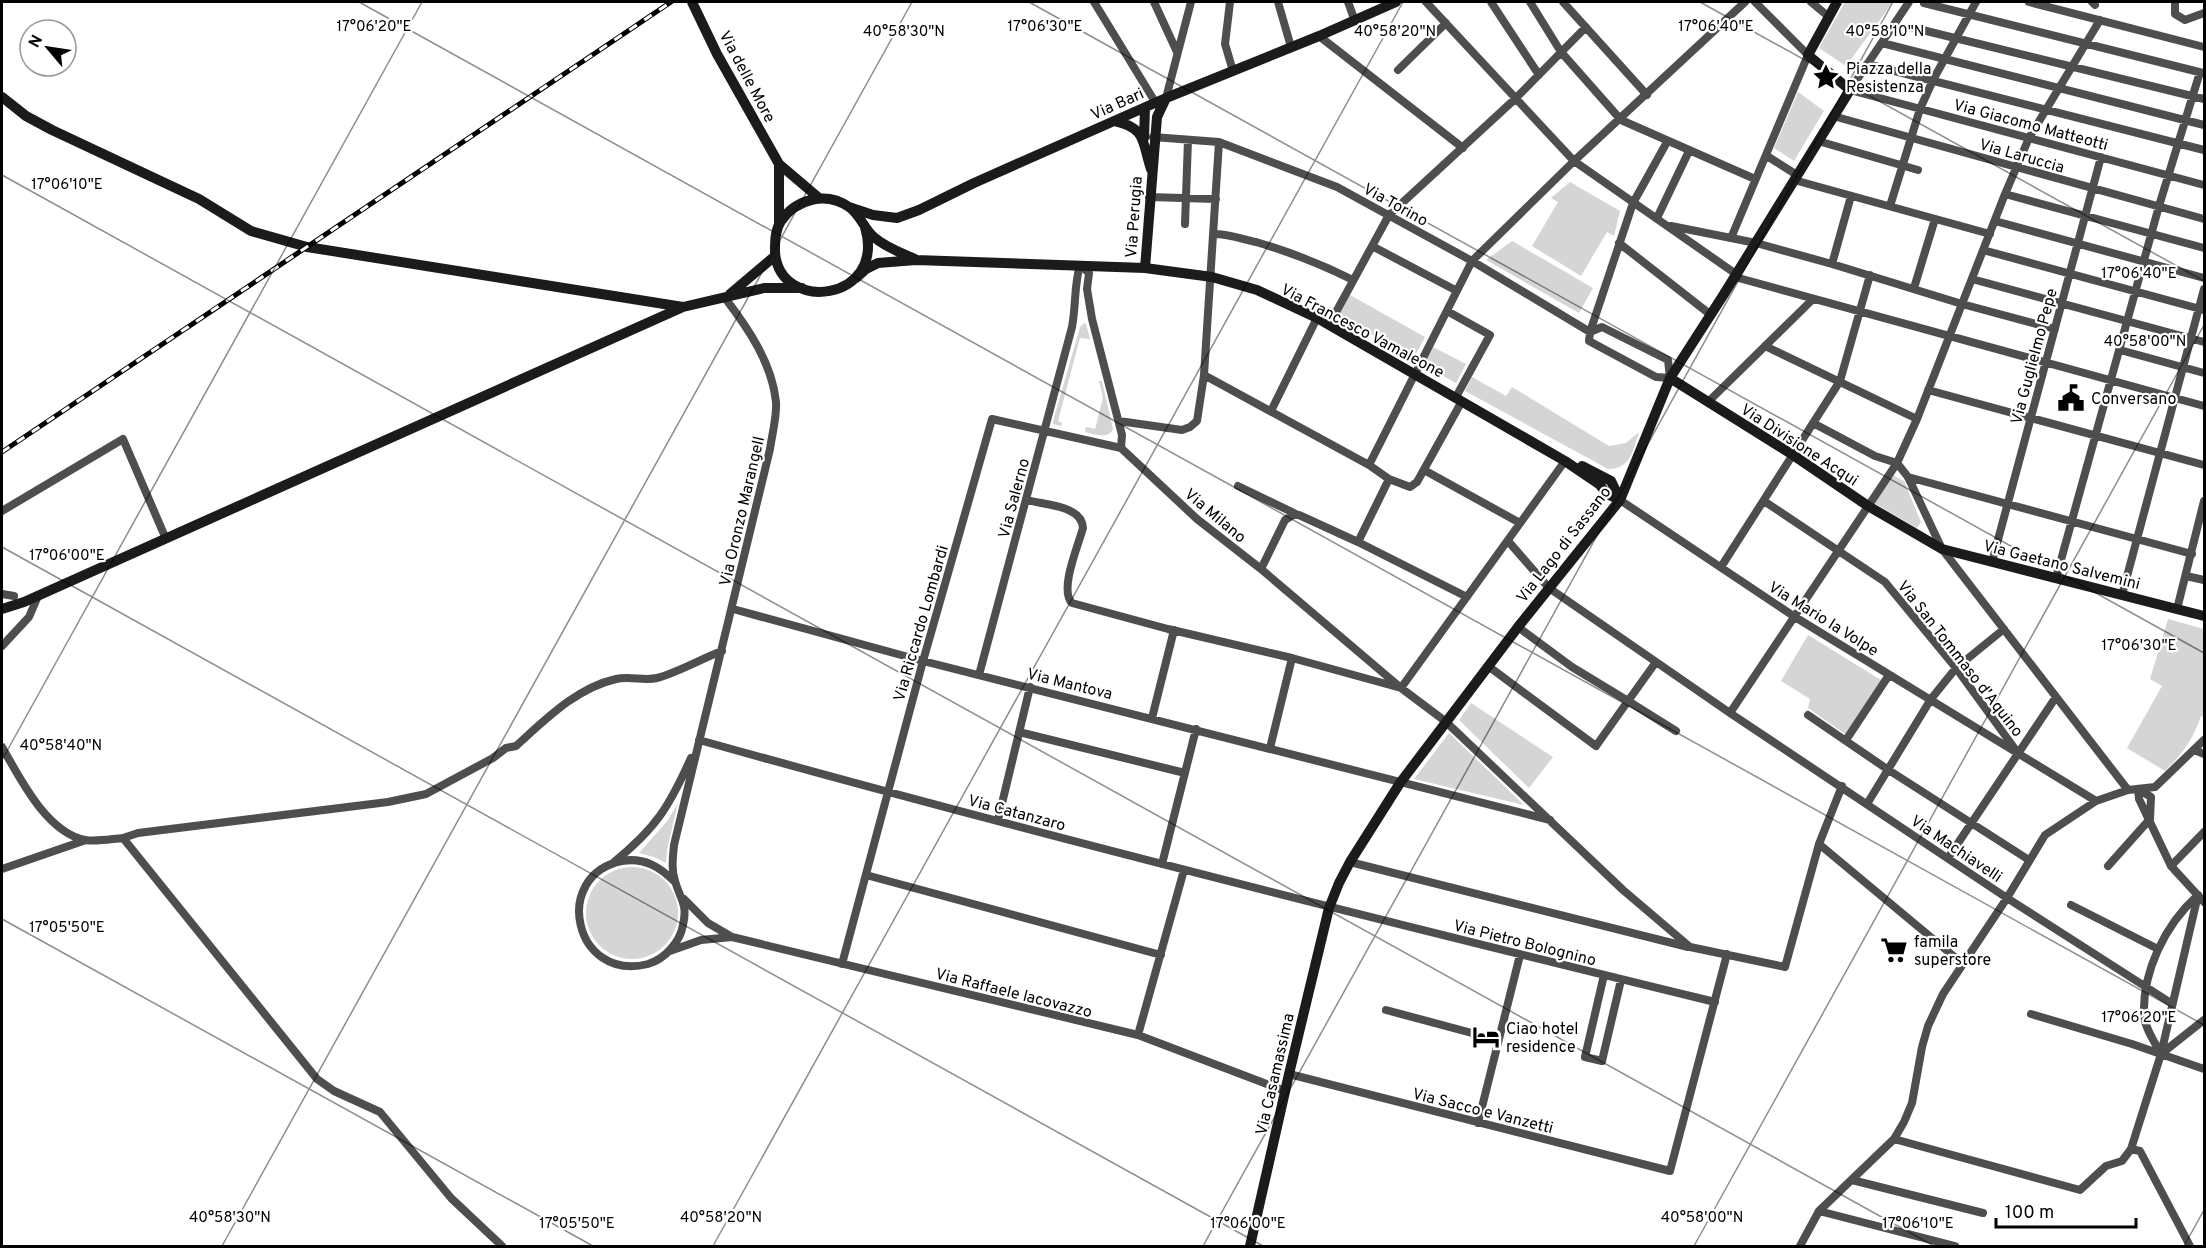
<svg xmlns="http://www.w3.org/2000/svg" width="2206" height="1248" viewBox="0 0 2206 1248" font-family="Overpass,sans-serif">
	<rect width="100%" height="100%" fill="#fff"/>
	<path fill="#d5d5d5" d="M1845 2H1893L1846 66 1819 48Z
		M1798 92 1824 111 1794 161 1774 148Z
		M1570 182 1620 211 1614 236 1607 232 1581 276 1532 246 1558 202 1551 198Z
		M1512 241 1593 288 1579 313 1486 260Z
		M1350 295 1425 337 1414 358 1338 316Z
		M1084 323 1086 324 1090 339 1080 338 1058 421 1062 423 1061 426 1053 424V421L1080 327Z
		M1433 347 1466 364 1456 383 1423 365Z
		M1472 377 1506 396 1512 387 1609 446 1626 443 1639 432C1633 450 1631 469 1608 469L1465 391Z
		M1099 381H1102L1113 429C1108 440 1095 434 1085 432L1086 427 1095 429 1103 398Z
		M1893 475 1904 481 1921 522 1917 528 1874 503Z
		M2168 619 2204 629V717L2201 716C2192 741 2184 752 2165 771L2127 748 2162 686 2150 679Z
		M1808 635 1881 680 1845 734 1808 708 1810 699 1781 681Z
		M1471 703 1553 757 1529 788 1459 720Z
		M1449 733 1524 805 1414 779Z
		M678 803 667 850 666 863 654 857 639 853 668 820Z
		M586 913a46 46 0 1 1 92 0a46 46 0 1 1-92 0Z"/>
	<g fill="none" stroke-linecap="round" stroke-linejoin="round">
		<path stroke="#4e4e4e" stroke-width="8" d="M1094 2 1157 105
			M1154 2 1177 52
			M1230 2 1225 44 1233 71
			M1278 2 1291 47
			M1348 2 1355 21
			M1426 2 1574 161 1736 274
			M1491 2 1539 75
			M1530 2 1561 52 1621 120 1755 179
			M1563 2 1647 95
			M1811 2 1829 17
			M1909 2 1850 90 2204 185
			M2029 2 2204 47
			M2092 2 2095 5
			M2175 2V14L2185 20 2204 13
			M1924 3 2203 73
			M1910 27 2204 99
			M1319 36 1463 148
			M1882 43 2204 125
			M1867 64 2204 150
			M1398 70 1446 23
			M1166 98 1191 2
			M1833 116 2204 219
			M1153 137 1219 142 1337 187 1472 261 1590 332
			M1818 141 1918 170
			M1767 156 1797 175
			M1794 180 1990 234
			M2005 194 2204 248
			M1149 197 1216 199
			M1890 206 1920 109 1933 80 1976 2
			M1657 218 1689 151
			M1995 221 2204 278
			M1185 224 1188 140
			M1671 226 1756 243 1832 264 1962 304 2055 329
			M1214 234C1229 234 1242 239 1256 242 1290 252 1321 264 1353 280
			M1731 238 1808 55 1755 2
			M1619 243 1711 315
			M1372 246 1457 291
			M1983 250 2204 310
			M1832 264 1851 196
			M1735 277 2204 406
			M1972 279 2204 342
			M1914 288 1935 219
			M1447 311 1490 335 1456 397
			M1329 325 1389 215 1515 99 1586 27
			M1590 332 1602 327 1668 360 1670 378 1656 377 1589 341 1590 332 1633 203 1667 142
			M1765 346 1917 419
			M2120 350 2204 373
			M1204 375 1369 465 1389 479 1410 487 1417 482 1462 401
			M1928 390 2204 465
			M1708 402 1813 299
			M1271 411 1317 318
			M1119 421 1182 430 1190 427 1197 421 1204 375 1219 142
			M1813 423 1875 456 1897 463
			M1897 463 1908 477 1942 549 2128 790
			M1369 465 1472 261 1574 161 1745 2
			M1424 470 1520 523
			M1908 477 2192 554
			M1238 486 1298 515
			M1027 500C1044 505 1082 505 1083 528 1078 546 1059 590 1072 603L1168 629 1292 658 1401 688 1565 461
			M1620 500 1795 617 2096 801
			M1764 501 1885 582 1956 668 2015 749
			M2 511 123 439 166 539
			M1508 541 1549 588 1730 713 2007 898 2171 1003
			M1358 542 1389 479
			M1992 562 2101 157
			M1721 567 1840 381 1870 275
			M1261 569 1285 520 1293 515H1299L1358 542 1467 597
			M2186 576 2204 580
			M2056 578 2159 206 2200 72
			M2 594 14 596
			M2122 595 2204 289
			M733 609 923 661 1550 820
			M2177 609 2204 501
			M2 646 29 617 38 596
			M1656 662 1628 701 1676 731
			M1488 666 1596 746 1628 701 1572 667 1518 627
			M979 675 1072 327C1076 306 1074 285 1080 265L1089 273 1087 289 1092 319 1122 435 1121 448 1197 519 1261 569 1401 688 1445 721 1623 890 1690 947 1785 967 1819 844 1842 786
			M1730 713 1897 463 1917 419 2005 194 2029 138 2100 20
			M1808 715 1887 769 2029 860
			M1152 718 1174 630
			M1019 732 1185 773
			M699 740C1035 834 1375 919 1715 1002
			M1846 740 1889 675
			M2 747C20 778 46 832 85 840 96 842 111 839 123 838L317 1079 334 1091 380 1112 451 1198 502 1246
			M1270 748 1292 658
			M2194 750 2204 754
			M1867 804 1931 699 1956 668 2004 629
			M2150 819 2151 797 2138 789 2139 799 2171 866 2204 902
			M998 820 1030 687
			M123 838 138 833 388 802 426 794 493 758 506 748 516 746C545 720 576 688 616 679 630 676 645 681 657 678 676 673 703 658 722 651
			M1819 844 1963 964
			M1948 858 2056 697
			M614 862C656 828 669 807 691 758
			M1350 862 1688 947
			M1162 864 1196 729
			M2108 866 2150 819
			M2171 866 2204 832
			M2 869 86 840
			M866 875 1161 955
			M675 882C660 867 644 857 622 861 551 875 574 983 648 964 665 959 680 942 683 925 688 904 680 899 675 881 671 869 673 857 674 845L770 449C772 434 777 417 776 402 772 363 748 328 725 298
			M2071 905 2158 949
			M732 937 1138 1035 1285 1091
			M670 951 701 940 732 937 708 923 684 899
			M842 964 923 661 992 419 1121 448
			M1604 975 1585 1057 1602 1061 1621 980
			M1386 1010 1498 1040
			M2031 1014 2132 1044 2204 1069
			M1138 1035 1184 870
			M2161 1054C2155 1043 2145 1028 2144 1016 2142 972 2165 925 2197 896
			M2161 1054 2204 1020
			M1289 1074 1670 1171 1727 954
			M1478 1123 1520 955
			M1894 1139 2080 1190 2106 1166 2122 1161 2131 1149
			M1852 1180 1983 1213
			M1819 1211 1955 1246
			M1800 1246 1819 1211 1894 1139 1904 1122 1912 1103 1922 1047 1928 1026 1943 994 2007 898 2045 835 2096 801 2128 790 2155 787 2204 740
			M2190 1246 2140 1151 2131 1149 2161 1054 2198 895"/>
		<path stroke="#1b1b1b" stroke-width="10" d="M692 2 717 54 779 164 819 198
			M2 97 26 116 52 130 199 199 251 231 307 247 683 307
			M1115 121C1147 128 1142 143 1151 169
			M1144 138 1145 108
			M849 207 873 215 897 218 919 210 974 183 1166 98 1319 36 1396 2
			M779 224V164
			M865 227C887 302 779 314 775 252 775 241 775 230 781 221 796 199 826 191 849 207 861 215 864 230 875 238 887 248 902 253 915 259
			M1145 268 1157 117 1166 98
			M856 278 866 269 878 263 916 260 1145 268 1212 277 1257 290 1317 318 1565 461 1599 484 1607 494 1620 500
			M730 294 775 256
			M1670 378 1793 455 1868 506 1942 549 2204 616
			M1582 466 1611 481 1620 500
			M2 609 24 602 683 307 764 288H802
			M1250 1246 1289 1074 1329 908 1339 883 1350 862 1400 783 1518 627 1620 500 1670 378 1724 294 1850 90 1808 55 1837 2"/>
		<defs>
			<path id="rail" d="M2 452 671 2"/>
		</defs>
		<use href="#rail" stroke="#000" stroke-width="5"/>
		<use href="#rail" stroke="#fff" stroke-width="3" stroke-dasharray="9" stroke-linecap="butt"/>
	</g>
	<path fill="none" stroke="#000" stroke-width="1.5" stroke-opacity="0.45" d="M359 2 2204 1025M1029 2 2204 653M1700 2 2204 281M2 175 1934 1246M2 547 1263 1246M2 760 422 2M2 919 593 1246M222 1246 912 2M713 1246 1403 2M1203 1246 1893 2M1694 1246 2204 325M2184 1246 2204 1210"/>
	<defs>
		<symbol id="sight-bare" viewBox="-9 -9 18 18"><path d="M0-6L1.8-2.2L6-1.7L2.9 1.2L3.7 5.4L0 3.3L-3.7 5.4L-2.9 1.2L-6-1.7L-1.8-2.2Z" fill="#000" stroke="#fff" stroke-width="2.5" paint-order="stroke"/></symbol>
		<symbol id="civic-bare" viewBox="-9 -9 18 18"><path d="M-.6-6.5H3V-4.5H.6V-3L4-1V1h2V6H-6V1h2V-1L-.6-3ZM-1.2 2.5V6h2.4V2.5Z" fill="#000" stroke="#fff" stroke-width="2.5" paint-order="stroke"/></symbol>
		<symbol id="supermarket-bare" viewBox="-9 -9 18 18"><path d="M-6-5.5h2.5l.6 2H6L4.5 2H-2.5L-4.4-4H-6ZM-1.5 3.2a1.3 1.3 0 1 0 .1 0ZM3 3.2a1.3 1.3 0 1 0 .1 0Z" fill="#000" stroke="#fff" stroke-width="2.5" paint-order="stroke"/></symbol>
		<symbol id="hotel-bare" viewBox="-9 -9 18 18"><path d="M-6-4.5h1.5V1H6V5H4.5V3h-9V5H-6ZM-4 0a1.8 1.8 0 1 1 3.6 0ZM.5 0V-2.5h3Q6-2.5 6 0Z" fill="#000" stroke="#fff" stroke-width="2.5" paint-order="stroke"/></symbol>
	</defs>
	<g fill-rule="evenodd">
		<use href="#sight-bare" x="1807" y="58" width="38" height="38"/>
		<use href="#civic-bare" x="2052" y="379" width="38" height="38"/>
		<use href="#supermarket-bare" x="1875" y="931" width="38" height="38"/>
		<use href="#hotel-bare" x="1467" y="1018" width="38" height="38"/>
	</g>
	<g text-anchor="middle" stroke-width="4.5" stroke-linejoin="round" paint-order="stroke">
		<g font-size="16" fill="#000" stroke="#fff" text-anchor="start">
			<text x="1846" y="74">Piazza della<tspan x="1846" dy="18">Resistenza</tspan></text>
			<text x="2091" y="404">Conversano</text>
			<text x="1914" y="947">famila<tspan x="1914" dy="18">superstore</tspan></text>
			<text x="1506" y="1034">Ciao hotel<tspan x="1506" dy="18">residence</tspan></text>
		</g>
		<g font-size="16" fill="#000" stroke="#fff">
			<text transform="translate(748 76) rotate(62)" y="6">Via delle More</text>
			<text transform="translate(1117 103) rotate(-24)" y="6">Via Bari</text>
			<text transform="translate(2031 124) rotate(15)" y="6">Via Giacomo Matteotti</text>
			<text transform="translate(2022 155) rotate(16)" y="6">Via Laruccia</text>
			<text transform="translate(1396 204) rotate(29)" y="6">Via Torino</text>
			<text transform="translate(1133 217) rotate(-86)" y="6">Via Perugia</text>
			<text transform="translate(1363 330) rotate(28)" y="6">Via Francesco Vamaleone</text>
			<text transform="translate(2033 356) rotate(-75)" y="6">Via Guglielmo Pepe</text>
			<text transform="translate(1800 444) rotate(33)" y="6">Via Divisione Acqui</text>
			<text transform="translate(1013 498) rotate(-75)" y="6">Via Salerno</text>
			<text transform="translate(741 511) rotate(-77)" y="6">Via Oronzo Marangell</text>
			<text transform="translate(1216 515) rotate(40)" y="6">Via Milano</text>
			<text transform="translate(1563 544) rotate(-52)" y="6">Via Lago di Sassano</text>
			<text transform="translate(2062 564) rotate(14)" y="6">Via Gaetano Salvemini</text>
			<text transform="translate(1824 618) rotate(32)" y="6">Via Mario la Volpe</text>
			<text transform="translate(920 623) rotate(-74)" y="6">Via Riccardo Lombardi</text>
			<text transform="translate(1961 658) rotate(52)" y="6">Via San Tommaso d'Aquino</text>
			<text transform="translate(1070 683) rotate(14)" y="6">Via Mantova</text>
			<text transform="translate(1017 812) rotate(15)" y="6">Via Catanzaro</text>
			<text transform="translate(1957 848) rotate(34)" y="6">Via Machiavelli</text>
			<text transform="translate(1525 942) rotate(14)" y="6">Via Pietro Bolognino</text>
			<text transform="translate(1014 992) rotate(14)" y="6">Via Raffaele Iacovazzo</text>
			<text transform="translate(1274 1074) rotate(-77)" y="6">Via Casamassima</text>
			<text transform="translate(1483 1110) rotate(14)" y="6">Via Sacco e Vanzetti</text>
		</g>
	</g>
	<g font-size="15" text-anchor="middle" fill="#000" stroke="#fff" stroke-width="4.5" stroke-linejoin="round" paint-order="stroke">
		<text x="374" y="31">17°06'20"E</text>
		<text x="1045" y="31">17°06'30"E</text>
		<text x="1716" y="31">17°06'40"E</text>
		<text x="904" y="36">40°58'30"N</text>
		<text x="1395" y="36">40°58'20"N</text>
		<text x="1885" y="36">40°58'10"N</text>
		<text x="67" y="189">17°06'10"E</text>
		<text x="2139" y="278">17°06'40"E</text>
		<text x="2145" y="346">40°58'00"N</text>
		<text x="67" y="560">17°06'00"E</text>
		<text x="2139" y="650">17°06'30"E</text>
		<text x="61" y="750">40°58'40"N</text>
		<text x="67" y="932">17°05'50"E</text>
		<text x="2139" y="1022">17°06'20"E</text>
		<text x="230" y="1222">40°58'30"N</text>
		<text x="721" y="1222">40°58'20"N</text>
		<text x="1702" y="1222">40°58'00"N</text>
		<text x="577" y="1228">17°05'50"E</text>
		<text x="1248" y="1228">17°06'00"E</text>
		<text x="1918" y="1228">17°06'10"E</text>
	</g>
	<rect width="2206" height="1248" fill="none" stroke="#000000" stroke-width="6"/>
	<g transform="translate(48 48) rotate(299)"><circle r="28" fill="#ffffff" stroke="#999999" stroke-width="1.5"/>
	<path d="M0-4.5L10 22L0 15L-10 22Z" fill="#000000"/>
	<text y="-9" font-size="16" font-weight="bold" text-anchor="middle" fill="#000000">N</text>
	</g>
	<path d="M1996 1218v9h140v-9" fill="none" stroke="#000000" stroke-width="3"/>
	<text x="2005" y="1218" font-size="18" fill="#000000" stroke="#ffffff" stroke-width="4.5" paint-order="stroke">100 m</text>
</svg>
